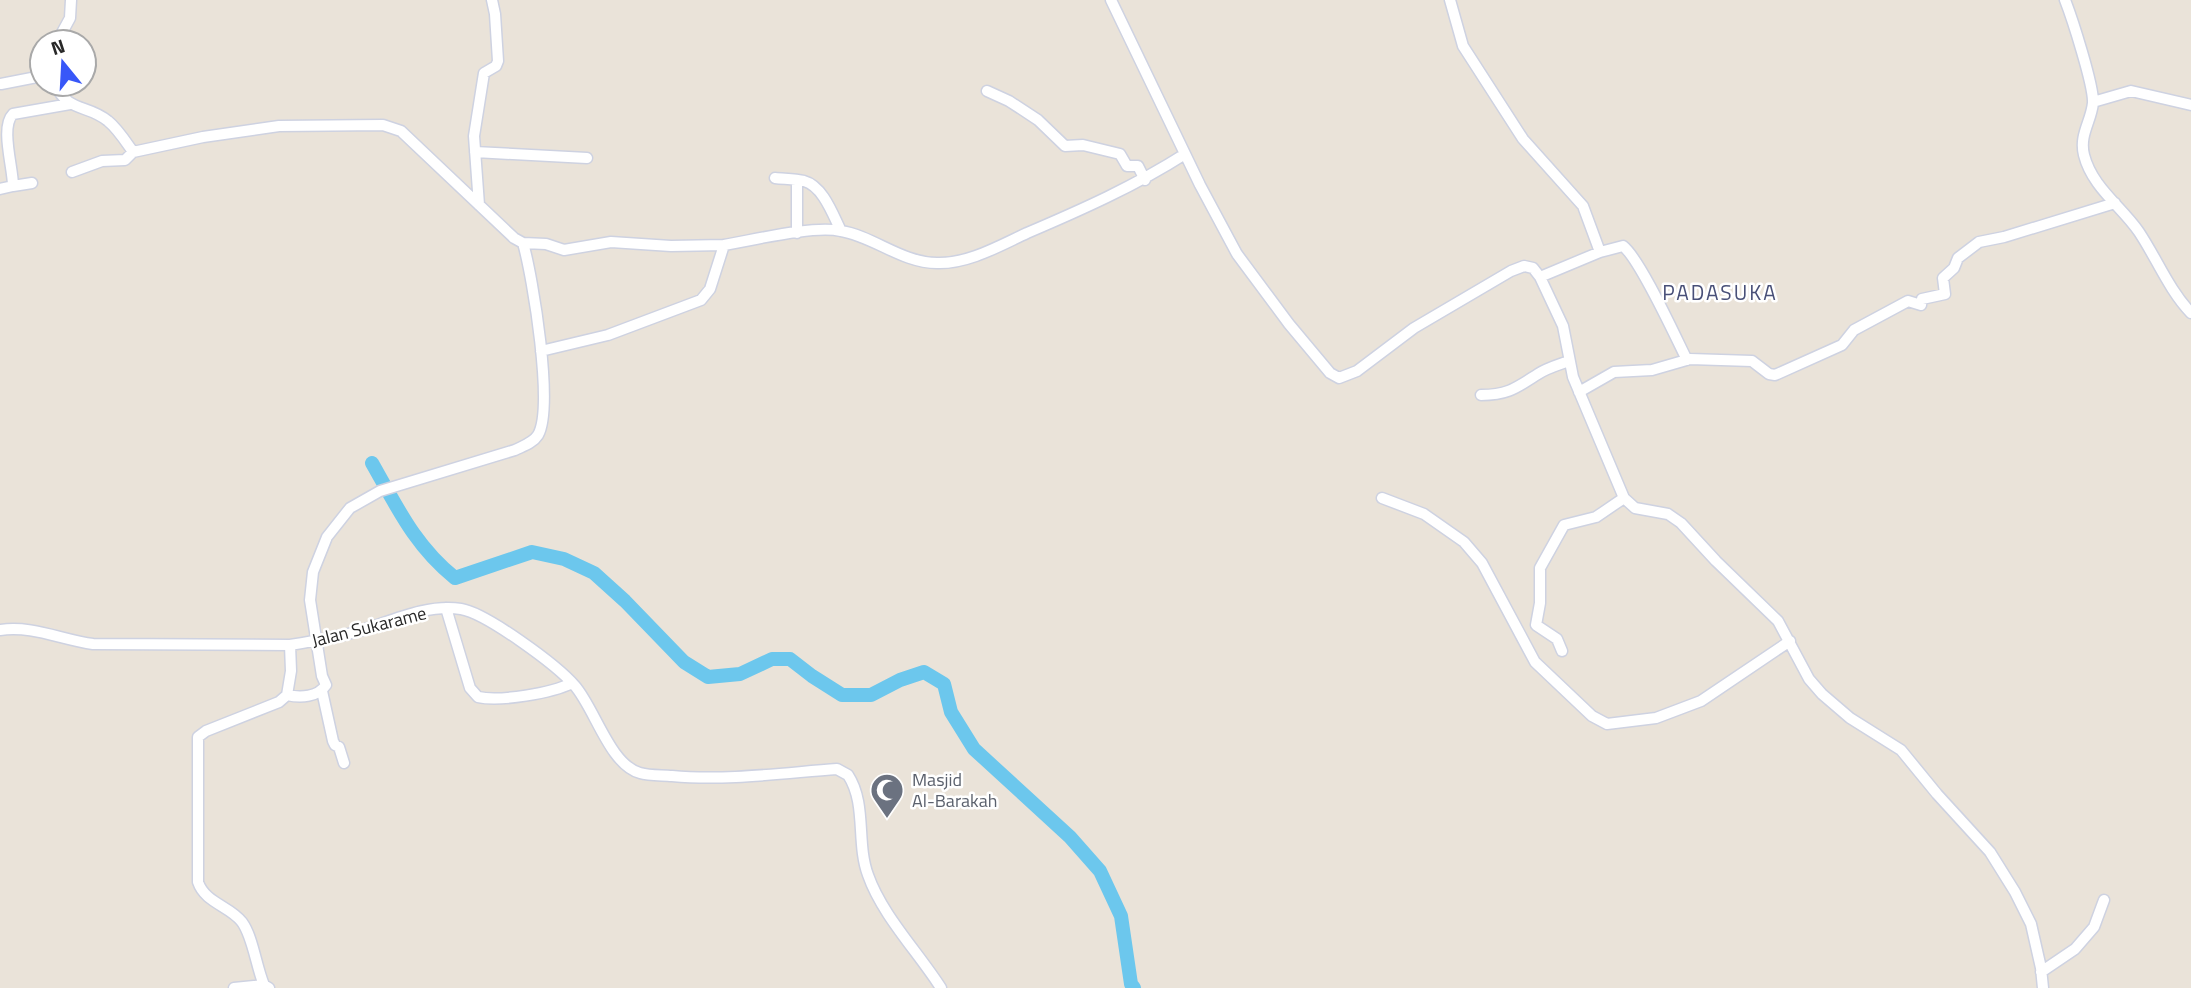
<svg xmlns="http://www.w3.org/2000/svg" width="2191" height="988" viewBox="0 0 2191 988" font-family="'Titillium Web',sans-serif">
	<rect width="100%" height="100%" fill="#eae3d9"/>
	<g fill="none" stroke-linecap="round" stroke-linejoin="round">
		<path stroke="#6cc7ed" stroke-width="14" d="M372 463C397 507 415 546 455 578L532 552 564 559 594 573 625 601 684 662 708 677 740 674 772 659H790L812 676 842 695H871L900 680 924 672 944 684 951 712 974 749 1070 837 1100 871 1121 916 1131 984 1134 988"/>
		<defs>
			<path id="minor" d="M1111 0 1200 185 1237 254 1289 324 1330 373 1339 378 1357 371 1414 328 1511 271 1524 266 1533 268 1540 277 1563 326 1573 377 1624 498 1635 508 1668 514 1681 523 1716 561 1778 621 1809 679 1822 694 1850 718 1901 750 1937 794 1990 852 2015 892 2031 924 2041 968 2043 988
				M1450 0 1463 46 1523 139 1583 206 1600 252
				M2065 0C2072 18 2094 86 2093 103 2091 122 2079 135 2084 155 2092 187 2121 206 2139 232 2157 259 2169 290 2191 313
				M57 42 70 18 71 0
				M1 84 42 76
				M55 84C68 113 88 104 108 121 118 129 126 142 133 152L203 137 279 126 383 125 401 131 514 238 523 243C533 278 554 407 538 435 533 443 523 446 515 450L380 491 350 508 327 537 313 572 310 600 322 676 326 685C318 697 301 698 287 695
				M987 91 1009 101 1038 120 1065 146 1083 145 1120 154 1127 166H1138L1145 180
				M2093 102 2131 91 2191 105
				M475 152 587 158
				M72 172 102 161 125 160 133 152
				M775 178C784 179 795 179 804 181 823 186 833 215 841 231
				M797 180V233
				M13 186 32 183
				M0 189 13 186C13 167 0 127 13 114L70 104
				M479 205 474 136 484 73 496 66 498 61 495 14 492 0
				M523 243 546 244 564 250 611 242 671 246 724 245
				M1540 277 1600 252 1623 246C1640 259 1675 336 1687 360
				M541 351 608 335 701 300 710 289 724 245C754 240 813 225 841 231 873 236 902 263 937 263 968 264 999 246 1027 233 1081 210 1135 186 1185 154
				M1579 392 1614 372 1652 370 1690 359 1752 361 1769 374 1775 375 1842 345 1854 330 1908 301 1921 305 1922 299 1945 294 1943 278 1954 268 1958 258 1979 242 2004 237 2115 203
				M1481 395C1508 395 1516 388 1538 374 1547 368 1558 365 1569 361
				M1382 498 1424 514 1464 542 1482 563 1535 662 1592 716 1607 724 1656 718 1701 701 1790 641
				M446 608 470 688 478 697C500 702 552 693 572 683
				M0 630C32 625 62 640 93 644L290 645C315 641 339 637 363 630 394 620 428 604 461 609 486 613 557 665 575 686 595 709 610 765 640 773 650 776 662 775 672 776 726 781 783 773 837 769L848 775C867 804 856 843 868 875 882 915 918 952 941 988
				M1562 651 1557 639 1536 625 1540 603V568L1564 525 1596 517 1624 498
				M322 691 333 741 335 745 339 747 344 763
				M2041 972 2075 949 2094 927 2104 900
				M264 985C256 966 253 937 242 922 230 906 205 903 198 882V737L206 731 279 702 287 695 291 671 290 645
				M234 988 264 985 269 988"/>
		</defs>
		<use href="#minor" stroke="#ced2e1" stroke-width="13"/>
		<use href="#minor" stroke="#fff" stroke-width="10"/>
	</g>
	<defs>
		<symbol id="mosque-pin" viewBox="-11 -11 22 30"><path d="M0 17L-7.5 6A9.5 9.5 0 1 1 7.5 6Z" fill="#6b7280" stroke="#fff"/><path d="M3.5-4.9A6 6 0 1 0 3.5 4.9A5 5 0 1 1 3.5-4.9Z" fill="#fff"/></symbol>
	</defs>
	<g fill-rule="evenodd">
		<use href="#mosque-pin" x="868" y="771" width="38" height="52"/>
	</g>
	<g text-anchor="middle" stroke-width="5" stroke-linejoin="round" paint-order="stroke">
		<g font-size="18" fill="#282828" stroke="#fff">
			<text transform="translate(369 627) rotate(-14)" y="6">Jalan Sukarame</text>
		</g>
		<g font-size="18" fill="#5b616d" stroke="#fff" text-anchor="start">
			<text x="912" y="786">Masjid<tspan x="912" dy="21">Al-Barakah</tspan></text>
		</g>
		<g font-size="21" letter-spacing="2" fill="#495078" stroke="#fff">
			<text x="1720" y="300">PADASUKA</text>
		</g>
	</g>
	<g transform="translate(63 63) rotate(342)"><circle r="33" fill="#ffffff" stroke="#a9a9a9" stroke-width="2"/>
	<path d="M0-5L12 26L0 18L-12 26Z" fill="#3857f8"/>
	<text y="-10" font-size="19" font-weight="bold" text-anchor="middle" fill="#282828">N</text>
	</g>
</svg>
